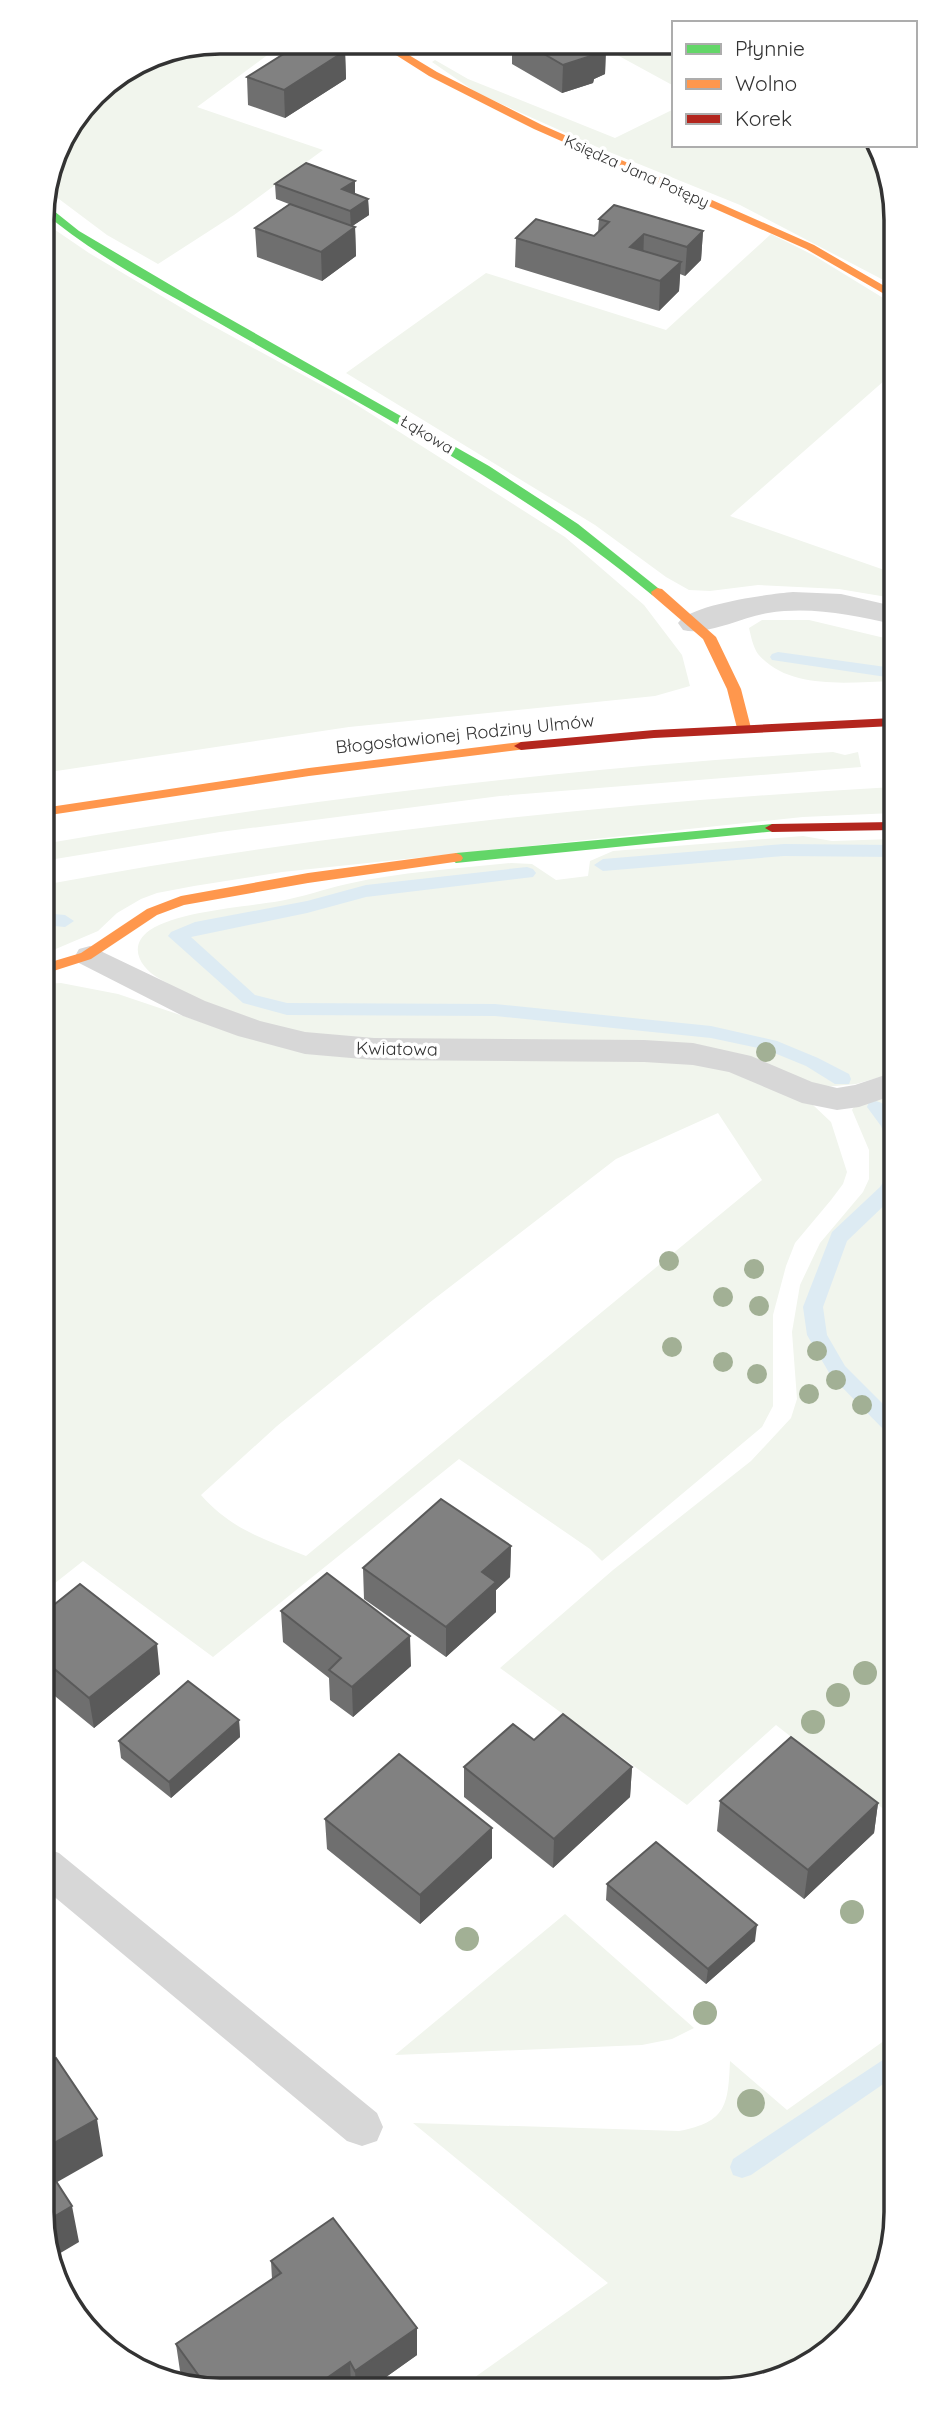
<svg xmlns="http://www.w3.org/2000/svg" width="938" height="2432" viewBox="0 0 938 2432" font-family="Quicksand,sans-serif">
	<rect width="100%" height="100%" fill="#fff"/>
	<path fill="#f1f5ed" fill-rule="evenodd" d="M220 42H285L197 107 323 150 234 215 158 264 107 235 47 190 61 141 102 86 152 55Z
		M597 44 674 45V86Z
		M435 60 468 79 615 138 674 109V145H871L892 185 893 285 740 205 597 147 477 93 432 62Z
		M42 221 89 253 202 320 349 400 565 537 644 605 682 655 690 686 655 696 349 727 43 773Z
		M771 234 813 255 893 304V373L730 516 893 573V598L839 589 758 585 710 591 689 590 666 577 595 525 346 373 486 273 666 330Z
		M762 620H809L893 640V681C850 682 789 691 758 654 753 647 751 636 749 628Z
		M833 752 845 755 858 752 861 767 500 796 220 832 43 861V844C305 799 568 768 833 752Z
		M893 787V813L803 817 282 872 194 886 157 893 141 899 117 913 98 931 44 954 43 885C325 833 608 803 893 787Z
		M803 836 832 841 894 839V1073L856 1084 824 1087 777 1069 325 1038C267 1029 210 1009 160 979 140 968 127 946 150 930 179 911 245 907 280 901 303 897 324 889 347 884 401 872 456 869 511 863L532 864 556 880 588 876 590 861 613 851Z
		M61 983 118 994 213 1026 715 1065 813 1105 831 1122 847 1172 843 1184 831 1200 795 1243 786 1266 773 1315V1406L762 1427 602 1561 590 1549 459 1459 213 1657 83 1561 45 1591 44 984ZM718 1113 762 1180 306 1556C264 1539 232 1530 201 1495L277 1426 429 1303 616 1159Z
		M894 1090 895 1818 776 1725 687 1805 500 1668 613 1570 751 1461 791 1418 797 1399 792 1332 800 1285 820 1243 863 1192 869 1179V1150L852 1110 855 1105Z
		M565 1914 694 2028 672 2039 642 2045 395 2055Z
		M895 2033 896 2223 883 2280 852 2329 807 2366 753 2386 461 2387 608 2283 413 2123 679 2131C727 2122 728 2105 730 2061L787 2110Z"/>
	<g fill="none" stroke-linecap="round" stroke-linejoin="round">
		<path fill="#ddebf3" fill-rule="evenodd" d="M778 652 893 668V678L772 660 770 657 772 654Z
			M784 844 894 845V857L784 856 603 871 594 865 603 859Z
			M527 867 533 869 536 873 533 877 366 897 307 913 191 937 255 995 287 1003 495 1004 711 1026 777 1041 818 1058 849 1074 851 1079 849 1084H835L806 1066 767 1050 711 1038 495 1016 287 1015 243 1003 168 936 171 932 195 922 307 901 366 885Z
			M43 913 65 915 74 921 65 927 44 925Z
			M876 1101C896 1106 894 1126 894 1143L887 1141 881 1126 867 1107 869 1102Z
			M894 1174V1196L847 1241 823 1307 827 1335 845 1366 894 1415V1435L887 1433 831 1376 807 1335 803 1307 832 1232 880 1187 887 1176Z
			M895 2052V2076L751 2175 742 2178 733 2175 730 2167 733 2159Z"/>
		<path fill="#d7d7d7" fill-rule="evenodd" d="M90 946 205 1001 260 1021 305 1032 374 1038 644 1040 693 1043 751 1056 812 1082 837 1088 855 1085 894 1072V1095L859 1107 837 1110 802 1103 729 1072 693 1065 644 1062 374 1060 305 1054 238 1036 183 1016 79 963 75 956 79 949Z
			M45 1848 59 1853 377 2113 383 2127 377 2141 362 2146 347 2141 45 1889Z"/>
		<path fill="#d7d7d7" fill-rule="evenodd" d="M793 592 841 594 893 606V624C852 615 811 606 768 613 742 617 707 636 683 630L678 623C691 604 769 594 793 592Z"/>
		<path fill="#63d668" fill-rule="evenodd" d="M44 203 79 231 191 297 489 466 578 524 663 592 657 596 652 595C518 484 375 414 226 327 164 291 97 258 42 211Z
			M772 824 779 828 777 831 456 863 449 858 456 853Z"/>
		<path fill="#ff974d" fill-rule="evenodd" d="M377 43H389L437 72 542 125 814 245 893 291V299L806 249 534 129 429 76Z
			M657 588 662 589 716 637 741 689 751 728 749 731 744 732 737 728 727 689 703 639 652 595 651 592Z
			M521 742 526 743 528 746 526 749 309 776 43 816V808L309 768Z
			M456 853 461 855 463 858 461 861 308 883 184 905 157 915 91 959 44 974V964L81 953 147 909 181 896 308 873Z"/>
		<path fill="#b3261e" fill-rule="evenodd" d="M893 718V726L654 738 521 750 514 746 521 742 654 730Z
			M893 822V830L772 832 765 828 772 824Z"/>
	</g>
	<g fill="#a2b095">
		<circle cx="766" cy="1052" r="10"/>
		<circle cx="669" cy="1261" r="10"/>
		<circle cx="754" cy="1269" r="10"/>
		<circle cx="723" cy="1297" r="10"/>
		<circle cx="759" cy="1306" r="10"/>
		<circle cx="672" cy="1347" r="10"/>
		<circle cx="817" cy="1351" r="10"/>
		<circle cx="723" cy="1362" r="10"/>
		<circle cx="757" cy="1374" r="10"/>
		<circle cx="836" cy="1380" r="10"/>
		<circle cx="809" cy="1394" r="10"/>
		<circle cx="862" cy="1405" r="10"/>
		<circle cx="865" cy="1673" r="12"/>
		<circle cx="838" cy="1695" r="12"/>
		<circle cx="813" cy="1722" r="12"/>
		<circle cx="852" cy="1912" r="12"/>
		<circle cx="467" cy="1939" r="12"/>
		<circle cx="705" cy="2013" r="12"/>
		<circle cx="751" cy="2103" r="14"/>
	</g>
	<path fill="#6f6f6f" d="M512 44 602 45 606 46 605 74 594 79 593 83 562 93 512 64Z
		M345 51 346 79 285 118 248 105 247 77Z
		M275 184 355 194 368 199 369 215 352 226 355 227 356 256 322 281 257 257 255 228 289 204 276 199Z
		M599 219 703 231 701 260 685 276 680 274 679 291 659 311 515 267 516 238 594 236 598 232Z
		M511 1546 510 1577 496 1590V1612L446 1657 364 1599 363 1568Z
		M281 1611 411 1666 353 1717 330 1700 329 1678 283 1642Z
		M45 1612 160 1674 94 1728 45 1688Z
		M239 1720 240 1737 171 1798 121 1758 119 1741Z
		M534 1740 632 1767 630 1797 553 1868 464 1797V1767Z
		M720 1801 878 1803 874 1833 804 1899 717 1831Z
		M325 1819 492 1828V1858L420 1924 327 1849Z
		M607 1884 755 1941 706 1984 606 1900Z
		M271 2261 417 2328V2355L372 2387H192L180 2371 176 2344 272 2279Z"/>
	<path fill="#5a5a5a" d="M606 46 605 74 594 79 593 83 562 93 563 65Z
		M345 51 346 79 285 118 284 90Z
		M355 181V196L342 189Z
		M368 199 369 215 351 227 350 211Z
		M355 227 356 256 322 281 321 252Z
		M703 231 701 260 685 276 687 247Z
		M644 234 643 263 630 247Z
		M681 262 679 291 659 311 660 281Z
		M511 1546 510 1577 496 1590V1612L446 1657V1627L482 1572Z
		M410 1636 411 1666 353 1717 352 1687Z
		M157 1644 160 1674 94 1728 89 1698Z
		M239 1720 240 1737 171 1798 169 1782Z
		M632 1767 630 1797 553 1868 554 1839Z
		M878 1803 874 1833 804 1899 808 1870Z
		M492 1828V1858L420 1924V1895Z
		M757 1925 755 1941 706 1984 708 1969Z
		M97 2119 103 2156 45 2189V2148Z
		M72 2206 79 2242 52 2258 46 2247 45 2222Z
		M417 2328V2355L372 2387H356L355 2371Z
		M350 2362 351 2387H314Z"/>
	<path fill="#818181" stroke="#5a5a5a" stroke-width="2" d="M301 43H321L345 51 284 90 247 77Z
		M527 44 602 45 606 46 594 51V55L563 65Z
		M306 163 355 181 342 189 368 199 350 211 275 184Z
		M290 204 355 227 321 252 255 228Z
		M614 205 703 231 687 247 644 234 630 247 681 262 660 281 516 238 536 219 594 236 609 222 599 219Z
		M441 1499 511 1546 482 1572 496 1582 446 1627 363 1568Z
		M327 1573 410 1636 352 1687 329 1670 341 1658 281 1611Z
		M80 1584 157 1644 89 1698 45 1661V1612Z
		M188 1681 239 1720 169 1782 119 1741Z
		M563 1714 632 1767 554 1839 464 1767 513 1724 534 1740Z
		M791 1737 878 1803 808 1870 720 1801Z
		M399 1754 492 1828 420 1895 325 1819Z
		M656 1842 757 1925 708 1969 607 1884Z
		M56 2058 97 2119 45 2148V2064Z
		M45 2164 72 2206 45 2222Z
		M333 2218 417 2328 355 2371 350 2362 314 2387H207L176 2344 281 2273 271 2261Z"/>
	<g text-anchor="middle" stroke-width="7" stroke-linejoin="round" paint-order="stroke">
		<g font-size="16" fill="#333" stroke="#fff">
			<text transform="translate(637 171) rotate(24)" y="6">Księdza Jana Potępy</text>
			<text transform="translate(427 434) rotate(31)" y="6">Łąkowa</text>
		</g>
		<g font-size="18" fill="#333" stroke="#fff">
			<text transform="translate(465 734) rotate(-6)" y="6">Błogosławionej Rodziny Ulmów</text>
			<text transform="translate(397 1049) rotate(1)" y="6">Kwiatowa</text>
		</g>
	</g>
	<path d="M0 0H938V2432H0ZM220 54H718A166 166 0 0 1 884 220V2212A166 166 0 0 1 718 2378H220A166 166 0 0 1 54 2212V220A166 166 0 0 1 220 54Z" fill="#fff" fill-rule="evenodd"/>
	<path fill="none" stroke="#333" stroke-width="3.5" d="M220 54H718A166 166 0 0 1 884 220V2212A166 166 0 0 1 718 2378H220A166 166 0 0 1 54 2212V220A166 166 0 0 1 220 54Z"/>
	<rect x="672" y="21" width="245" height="126" fill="#ffffff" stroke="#adadad" stroke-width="2"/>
	<rect x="686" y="44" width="35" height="10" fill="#63d668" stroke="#adadad" stroke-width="2"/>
	<text x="735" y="56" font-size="21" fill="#333333">Płynnie</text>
	<rect x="686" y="79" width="35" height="10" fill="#ff974d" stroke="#adadad" stroke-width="2"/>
	<text x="735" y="91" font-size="21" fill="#333333">Wolno</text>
	<rect x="686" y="114" width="35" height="10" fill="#b3261e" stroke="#adadad" stroke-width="2"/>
	<text x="735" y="126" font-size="21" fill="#333333">Korek</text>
</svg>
